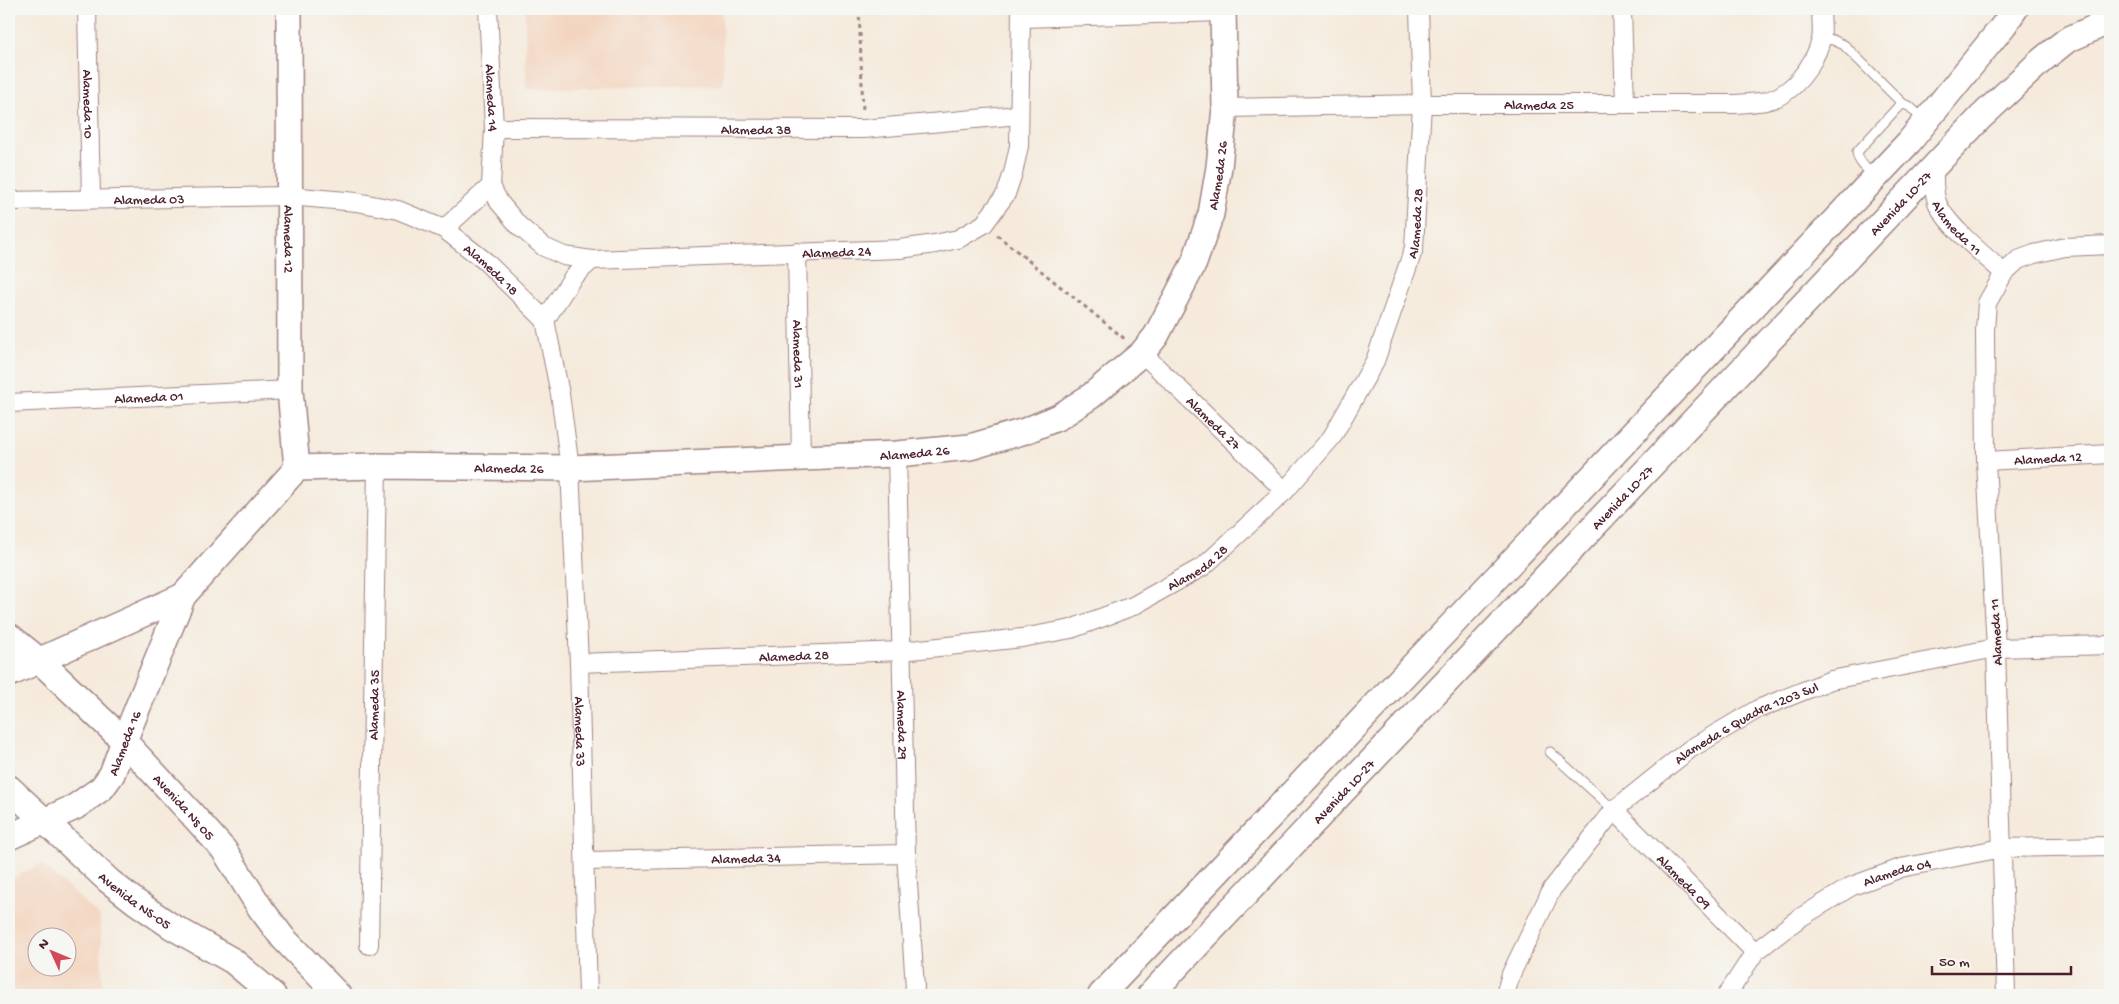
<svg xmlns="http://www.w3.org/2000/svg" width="2119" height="1004" viewBox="0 0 2119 1004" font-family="'Gochi Hand',sans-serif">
	<rect width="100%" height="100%" fill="#f6f6f2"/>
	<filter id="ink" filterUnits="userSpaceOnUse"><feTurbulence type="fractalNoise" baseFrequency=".02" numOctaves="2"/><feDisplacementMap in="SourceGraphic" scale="10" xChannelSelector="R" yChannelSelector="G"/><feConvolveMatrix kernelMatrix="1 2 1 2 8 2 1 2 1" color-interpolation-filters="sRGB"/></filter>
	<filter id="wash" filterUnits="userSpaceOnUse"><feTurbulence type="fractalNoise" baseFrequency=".0096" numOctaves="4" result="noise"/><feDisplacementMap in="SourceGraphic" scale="20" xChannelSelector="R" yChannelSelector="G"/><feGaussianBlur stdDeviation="1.12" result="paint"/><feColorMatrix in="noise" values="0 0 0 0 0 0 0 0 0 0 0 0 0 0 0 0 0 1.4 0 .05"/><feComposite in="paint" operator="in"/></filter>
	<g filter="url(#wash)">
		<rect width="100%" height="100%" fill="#f5eadb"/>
		<path fill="#f3d4be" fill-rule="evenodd" d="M525 9H722L723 85 526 89Z
			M41 864 100 916 103 995H9V880ZM38 936H68V966H38Z"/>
	</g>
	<g filter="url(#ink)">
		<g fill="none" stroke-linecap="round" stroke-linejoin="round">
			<defs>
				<path id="lane" d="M1822 38 1833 40 1844 45 1903 104
					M1876 177C1868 170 1858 163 1857 152L1897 108 1903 104 1909 106 1925 121
					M1550 752 1614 810"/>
				<g id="street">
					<path id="s1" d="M87 9 91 199"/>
					<path id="s2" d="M488 9 494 128 491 186 499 202 519 226 544 247 564 256 592 260 900 249 935 244 958 239 984 224 1006 194 1013 173 1019 146 1021 9"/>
					<path d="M1622 9 1625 104"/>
					<path d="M1022 18 1223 12"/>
					<path id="s3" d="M1225 108 1422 104H1735C1745 103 1756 103 1766 101 1793 95 1814 65 1821 40 1823 31 1821 18 1821 9"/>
					<path id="s4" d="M494 128 864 129 1019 115"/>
					<path id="s5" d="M1934 167C1934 178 1933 191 1937 202 1945 224 1986 257 2004 273"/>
					<path id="s6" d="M9 201 289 196 357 202 398 210 444 229 485 261 545 320 560 394 570 468 579 663 588 995"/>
					<path d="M444 229 491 186"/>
					<path id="s7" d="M797 252 801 457"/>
					<path d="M545 320 573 277 592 260"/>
					<path id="s8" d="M1142 353 1285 491"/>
					<path id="s9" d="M9 403 290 390"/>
					<path id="s10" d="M897 454 906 854 915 987 913 995"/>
					<path id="s11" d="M1986 461 2110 454"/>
					<path id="s12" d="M579 663 902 651 1022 638 1071 629 1133 606 1204 566 1285 491 1332 437 1375 361 1414 248 1422 104 1419 9"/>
					<path id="s13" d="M1614 810 1755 952"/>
					<path id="s14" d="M586 861 906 854"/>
					<path id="s15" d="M369 945 377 466"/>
					<path id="s16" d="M1505 995 1511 974 1552 889 1614 810 1690 749 1758 709 1831 680 1996 648 2110 645"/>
					<path id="s17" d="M1727 995 1755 952 1798 919 1852 886 1901 868 2002 848 2110 846"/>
					<path d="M2006 995 1996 648 1986 461 1985 330 1987 303 2004 273 2018 260 2034 254 2065 247 2110 245"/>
				</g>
				<g id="secondary">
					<path id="s18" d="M289 9 290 390 297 468"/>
					<path id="s19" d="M297 468 377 466 570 468 897 454 970 447 1025 431 1059 417 1091 396 1142 353 1156 336 1194 263 1211 214 1219 167 1225 108 1223 9"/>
					<path id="s20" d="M9 636 40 661 124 741 189 811 224 850 261 909 283 938 338 995"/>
					<path d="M9 674 183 596"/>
					<path id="s21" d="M9 788 109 881 136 902 171 926 233 961 273 995"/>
					<path id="s22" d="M9 837 75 807 102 788 112 774 124 741 183 596 297 468"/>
					<path d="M1101 995 1909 142 2004 25 2015 9"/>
					<path id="s23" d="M1150 995 1981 117 2042 60 2067 40 2110 21"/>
				</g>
			</defs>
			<use href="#lane" stroke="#a08483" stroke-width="11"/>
			<use href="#street" stroke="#a08483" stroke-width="20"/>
			<use href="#secondary" stroke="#a08483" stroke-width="28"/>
			<path stroke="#a08483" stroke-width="3" stroke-dasharray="4 4" stroke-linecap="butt" d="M859 9 863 111
				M997 235 1126 340"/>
			<use href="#lane" stroke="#fff" stroke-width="9"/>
			<use href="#street" stroke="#fff" stroke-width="18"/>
			<use href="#secondary" stroke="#fff" stroke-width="25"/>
		</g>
	</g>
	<g text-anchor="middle" stroke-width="4" stroke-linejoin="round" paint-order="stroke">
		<g font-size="14" fill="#4a1f2b" stroke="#f6f6f2">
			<text dy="5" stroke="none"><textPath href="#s2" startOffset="89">Alameda 14</textPath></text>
			<text dy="5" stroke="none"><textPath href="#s1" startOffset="95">Alameda 10</textPath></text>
			<text dy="5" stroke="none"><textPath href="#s3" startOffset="314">Alameda 25</textPath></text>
			<text dy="5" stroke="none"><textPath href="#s4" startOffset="262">Alameda 38</textPath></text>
			<text dy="5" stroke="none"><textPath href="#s19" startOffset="1068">Alameda 26</textPath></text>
			<text dy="5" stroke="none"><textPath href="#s6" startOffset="140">Alameda 03</textPath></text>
			<text dy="5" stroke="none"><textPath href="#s23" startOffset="1091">Avenida LO-27</textPath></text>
			<text dy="5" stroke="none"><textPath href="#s12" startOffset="1055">Alameda 28</textPath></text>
			<text dy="5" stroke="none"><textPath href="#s5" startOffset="68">Alameda 11</textPath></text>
			<text dy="5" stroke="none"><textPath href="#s18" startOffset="230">Alameda 12</textPath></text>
			<text dy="5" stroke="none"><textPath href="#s2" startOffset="554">Alameda 24</textPath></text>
			<text dy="5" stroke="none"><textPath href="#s6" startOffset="502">Alameda 18</textPath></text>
			<text dy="5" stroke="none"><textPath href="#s7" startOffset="102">Alameda 31</textPath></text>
			<text dy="5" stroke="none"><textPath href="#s9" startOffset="140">Alameda 01</textPath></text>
			<text dy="5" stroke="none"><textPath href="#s8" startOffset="100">Alameda 27</textPath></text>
			<text dy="5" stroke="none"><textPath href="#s19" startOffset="618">Alameda 26</textPath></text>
			<text dy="5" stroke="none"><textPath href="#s11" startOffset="62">Alameda 12</textPath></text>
			<text dy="5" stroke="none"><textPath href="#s19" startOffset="212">Alameda 26</textPath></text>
			<text dy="5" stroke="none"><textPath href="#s23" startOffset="686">Avenida LO-27</textPath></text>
			<text dy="5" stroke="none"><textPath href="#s12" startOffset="635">Alameda 28</textPath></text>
			<text transform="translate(1995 632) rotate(-93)" y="5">Alameda 11</text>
			<text dy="5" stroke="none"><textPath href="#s12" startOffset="215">Alameda 28</textPath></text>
			<text dy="5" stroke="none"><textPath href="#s15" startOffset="240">Alameda 35</textPath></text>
			<text dy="5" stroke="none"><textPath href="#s16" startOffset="376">Alameda 6 Quadra 1203 Sul</textPath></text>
			<text dy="5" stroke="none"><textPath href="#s10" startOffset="271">Alameda 29</textPath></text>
			<text dy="5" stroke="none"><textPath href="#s6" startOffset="990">Alameda 33</textPath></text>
			<text dy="5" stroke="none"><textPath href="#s22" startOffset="156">Alameda 16</textPath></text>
			<text dy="5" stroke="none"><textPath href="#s23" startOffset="281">Avenida LO-27</textPath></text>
			<text dy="5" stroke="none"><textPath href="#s20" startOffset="245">Avenida Ns 05</textPath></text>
			<text dy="5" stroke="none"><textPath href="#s14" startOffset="160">Alameda 34</textPath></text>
			<text dy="5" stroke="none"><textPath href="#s17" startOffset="216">Alameda 04</textPath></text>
			<text dy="5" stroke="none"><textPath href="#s13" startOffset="100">Alameda 09</textPath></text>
			<text dy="5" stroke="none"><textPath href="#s21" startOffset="169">Avenida NS-05</textPath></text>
		</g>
	</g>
	<rect width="2119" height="1004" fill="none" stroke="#f6f6f2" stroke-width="30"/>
	<g transform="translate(52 952) rotate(314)"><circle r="24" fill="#f6f6f2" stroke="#b1a0a2"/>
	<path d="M0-4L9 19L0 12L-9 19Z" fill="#d1495b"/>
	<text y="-8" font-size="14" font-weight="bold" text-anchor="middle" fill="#4a1f2b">N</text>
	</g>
	<path d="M1932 966v8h139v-8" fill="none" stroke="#4a1f2b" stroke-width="2.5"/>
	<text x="1939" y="966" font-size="15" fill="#4a1f2b" stroke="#f6f6f2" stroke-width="4" paint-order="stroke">50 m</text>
</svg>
